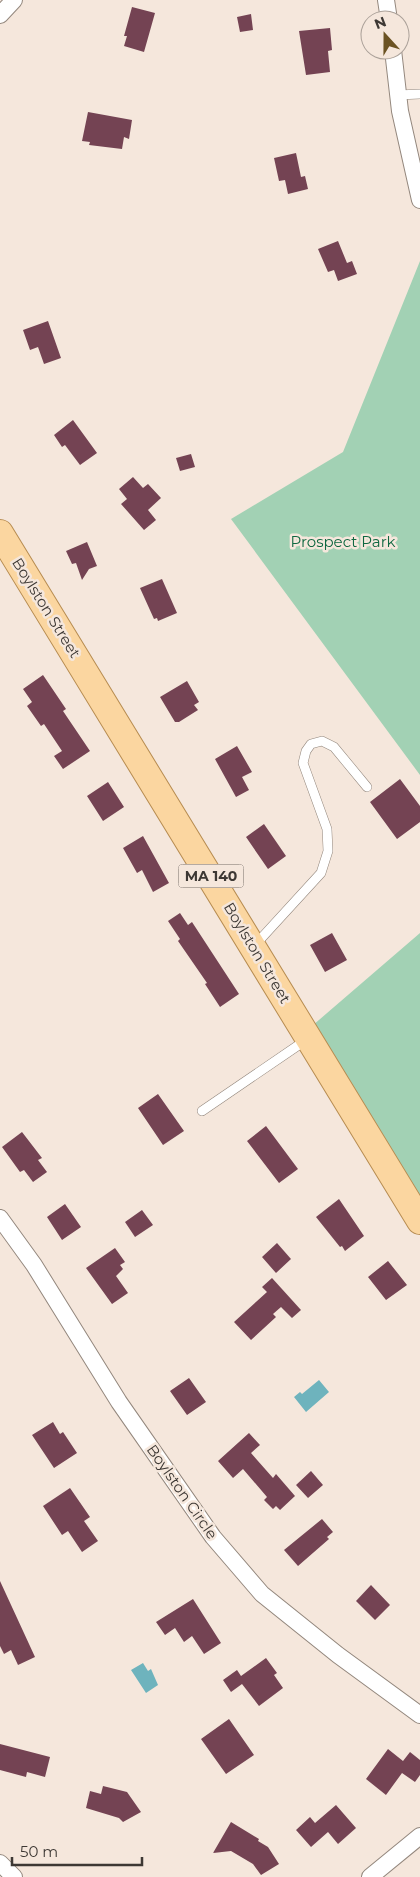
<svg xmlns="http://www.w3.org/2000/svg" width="420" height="1877" viewBox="0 0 420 1877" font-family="Montserrat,sans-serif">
	<rect width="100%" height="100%" fill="#f5e7dc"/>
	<path fill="#a2d1b4" d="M420 261V775L231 519 343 452Z
		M420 933V1221L305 1032Z"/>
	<path fill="#6eb3bd" d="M319 1380 329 1392 306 1412 294 1397 300 1392 302 1394Z
		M143 1663 148 1671 151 1669 158 1685 146 1693 131 1670Z"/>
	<path fill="#744353" d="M132 7 155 13 144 52 124 46 127 36H124Z
		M251 14 253 30 240 32 237 17Z
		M330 28 332 50 328 51 330 72 306 75 299 31Z
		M88 112 132 120 129 139 124 137 122 149 89 145 90 142 82 141Z
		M296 153 301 177 305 176 308 189 288 194 285 180 279 181 274 158Z
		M338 241 347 263 352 261 357 274 338 281 334 270 328 272 318 249Z
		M48 321 61 358 44 364 38 347 30 350 23 330Z
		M73 420 97 453 80 465 65 445 62 447 54 435Z
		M191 454 195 467 180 471 176 458Z
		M133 477 143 488 148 484 161 498 148 510 156 520 144 530 121 504 127 499 119 489Z
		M87 542 97 566 89 569 82 580 76 563 72 564 66 551Z
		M162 579 177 613 158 621 157 618 154 619 140 588Z
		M43 675 66 709 63 711 90 751 63 769 54 756 62 751 44 724 41 726 27 706 32 702 23 689Z
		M187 681 199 702 194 705 198 710 179 722H175L160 697Z
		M237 746 252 772 242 777 249 790 236 797 215 759Z
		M400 779 420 806V822L397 839 370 802Z
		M108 782 124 807 103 821 87 796Z
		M264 824 286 856 268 869 246 837Z
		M143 836 169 883 153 892 142 870 137 873 123 848Z
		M180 913 188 925 192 922 239 994 220 1007 205 984 207 983 178 941 180 939 168 921Z
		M332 933 347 960 325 972 310 945Z
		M158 1094 184 1131 163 1145 138 1108Z
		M266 1126 298 1169 279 1183 247 1141Z
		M22 1132 42 1158 38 1160 47 1172 33 1182 24 1170 20 1172 2 1147Z
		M339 1199 364 1236 345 1251 342 1246 340 1247 316 1217Z
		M65 1204 81 1227 62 1240 47 1217Z
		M142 1210 153 1225 135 1237 125 1222Z
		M277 1243 291 1259 276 1273 262 1257Z
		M115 1248 125 1262 120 1265 123 1269 116 1276 128 1293 112 1304 86 1268Z
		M388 1261 407 1285 386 1300 368 1277Z
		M272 1278 301 1310 292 1318 281 1307 273 1314 276 1317 251 1340 234 1322 267 1292 262 1287Z
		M189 1378 206 1402 187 1415 170 1391Z
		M53 1422 60 1434 63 1432 77 1453 54 1468 32 1435Z
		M249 1433 260 1445 251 1453 273 1478 276 1474 295 1496 280 1510 276 1506 273 1509 264 1500 267 1497 243 1469 233 1478 218 1461Z
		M311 1471 323 1485 308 1498 296 1485Z
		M70 1488 90 1517 84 1521 98 1541 82 1552 68 1531 62 1535 43 1506Z
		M322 1519 333 1532 327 1537 329 1539 298 1566 284 1550Z
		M0 1581 35 1657 18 1665 11 1650 4 1654 0 1646Z
		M371 1585 390 1605 375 1620 356 1601Z
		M193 1599 221 1643 204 1654 192 1636 184 1642 175 1628 165 1635 156 1622Z
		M266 1658 277 1673 274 1675 283 1688 259 1706 242 1684 231 1692 223 1680 237 1670 241 1676Z
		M229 1719 254 1755 226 1774 201 1739Z
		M0 1744 50 1757 45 1777 27 1772 26 1777 0 1770Z
		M388 1749 403 1761 410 1752 420 1760V1775L415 1782 402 1773 386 1795 366 1779Z
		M103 1786 127 1792 141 1812 123 1822 119 1818 86 1808 90 1791 101 1794Z
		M336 1805 356 1828 338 1844 328 1832 311 1847 296 1830 310 1817 315 1823Z
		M231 1822 259 1839 258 1841 268 1847 279 1864 261 1875 253 1864 231 1851 213 1853Z"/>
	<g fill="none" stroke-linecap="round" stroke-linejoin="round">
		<defs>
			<path id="service" d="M398 95 420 94
				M255 945 321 873 328 851 327 829 303 763 306 751 311 744 322 741 334 747 367 787
				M202 1111 306 1040"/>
			<path id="minor" d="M386 0 389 20
				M0 15 14 0
				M393 50 400 111 420 200
				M0 1218 34 1265 119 1402 213 1537 262 1594 338 1655 420 1715
				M0 1863 14 1877
				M370 1877 420 1836"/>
			<path id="primary" d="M0 533 420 1221"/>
		</defs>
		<use href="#service" stroke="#93877d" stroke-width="10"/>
		<use href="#minor" stroke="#93877d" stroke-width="18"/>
		<use href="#primary" stroke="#b78c51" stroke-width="28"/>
		<use href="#service" stroke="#fff" stroke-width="9"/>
		<use href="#minor" stroke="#fff" stroke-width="16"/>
		<use href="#primary" stroke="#fbd6a0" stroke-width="26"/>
	</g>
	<g text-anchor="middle" stroke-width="5" stroke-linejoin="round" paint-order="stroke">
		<rect fill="#f5e7dc" stroke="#746c66" stroke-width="1" x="178.5" y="864.5" width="65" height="23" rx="4"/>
		<g font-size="14" font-weight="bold" fill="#3d3834">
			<text x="211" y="881">MA 140</text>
		</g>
		<g font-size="15" fill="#0e6740" stroke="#f5e7dc">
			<text x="343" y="547">Prospect Park</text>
		</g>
		<g font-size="15" fill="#3d3834" stroke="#f5e7dc">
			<text transform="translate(46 608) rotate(58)" y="5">Boylston Street</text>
			<text transform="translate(257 953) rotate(59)" y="5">Boylston Street</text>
			<text transform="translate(182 1492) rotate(55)" y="5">Boylston Circle</text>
		</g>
	</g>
	<g transform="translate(385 35) rotate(339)"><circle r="24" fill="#f5e7dc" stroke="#aba199"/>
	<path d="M0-4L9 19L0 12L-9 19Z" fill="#6b5323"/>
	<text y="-8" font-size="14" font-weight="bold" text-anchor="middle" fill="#3d3834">N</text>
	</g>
	<path d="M12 1857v8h130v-8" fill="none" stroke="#3d3834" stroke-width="2.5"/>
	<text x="20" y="1857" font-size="15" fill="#3d3834" stroke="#f5e7dc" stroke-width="4" paint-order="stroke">50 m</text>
</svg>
